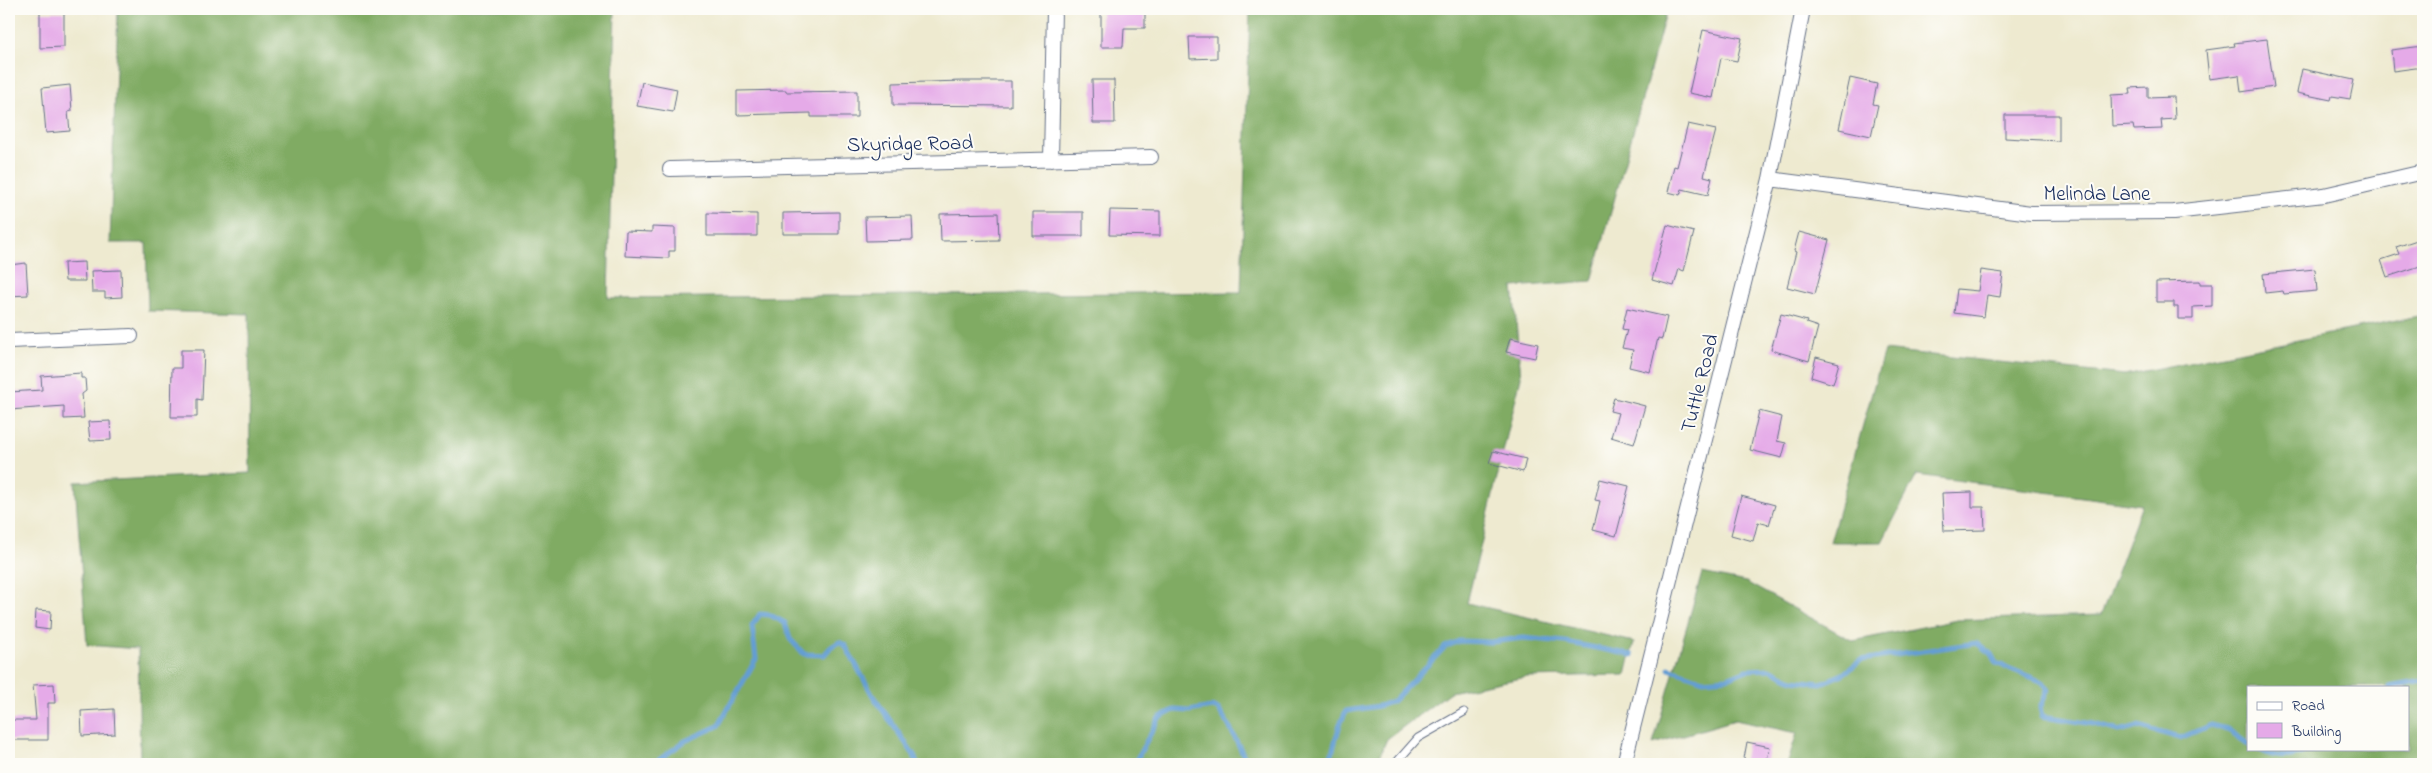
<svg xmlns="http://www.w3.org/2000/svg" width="2432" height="773" viewBox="0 0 2432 773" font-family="'Indie Flower',sans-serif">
	<rect width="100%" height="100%" fill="#fdfcf7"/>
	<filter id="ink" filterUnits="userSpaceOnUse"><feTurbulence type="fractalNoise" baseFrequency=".02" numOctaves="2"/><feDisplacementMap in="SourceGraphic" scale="10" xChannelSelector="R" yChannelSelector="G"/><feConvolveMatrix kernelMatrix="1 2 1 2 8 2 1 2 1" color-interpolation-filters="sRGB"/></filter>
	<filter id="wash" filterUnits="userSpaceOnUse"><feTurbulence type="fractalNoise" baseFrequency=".0096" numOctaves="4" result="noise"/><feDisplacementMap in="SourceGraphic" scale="20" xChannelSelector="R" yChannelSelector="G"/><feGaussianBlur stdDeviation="1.12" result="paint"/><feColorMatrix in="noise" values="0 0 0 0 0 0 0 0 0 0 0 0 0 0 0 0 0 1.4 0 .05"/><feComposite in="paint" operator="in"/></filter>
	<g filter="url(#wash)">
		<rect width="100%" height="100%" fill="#eeead0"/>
		<path fill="#80ab63" stroke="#4e6d60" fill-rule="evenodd" d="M118 9H615L608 298 1241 292 1250 9H1667L1592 281 1513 287 1521 377 1467 603 1634 642 1626 675 1527 677 1450 692 1387 739 1376 764H140L138 649 87 645 75 482 250 473 249 314 148 311 146 243H110Z
			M2423 315V764H1787L1797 733 1735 720 1653 744 1702 573 1746 582 1853 641 1957 620 2101 615 2142 505 1917 475 1882 542H1830L1884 350 2124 375ZM2248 687H2408V749H2248Z"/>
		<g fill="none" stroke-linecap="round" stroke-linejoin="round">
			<path stroke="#649ed3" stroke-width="5" d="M1669 668 1703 680 1727 678 1747 670 1770 669 1793 680 1821 683 1843 674 1861 660 1977 643 1991 654 1996 663 2043 682 2048 689 2040 708 2042 716 2094 724 2119 731 2138 726 2180 738 2211 725 2227 729 2248 744
				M2390 687 2423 681
				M2258 749C2274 759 2294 759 2310 749
				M653 764 685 741 718 726 756 659 752 626 760 614 770 615 785 623 790 639 804 654 824 655 831 647 839 642 845 645 873 696 914 755 917 764
				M1134 764 1159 718 1174 710 1189 711 1212 707 1218 709 1228 724 1248 764
				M1329 764 1340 724 1346 711 1379 706 1393 701 1445 647 1459 641 1491 642 1523 638 1565 642 1632 655"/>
		</g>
		<g id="blocks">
			<path fill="#e5aae8" d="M1101 9H1145V28H1124L1123 47H1101Z
				M40 12H64V47L40 48Z
				M1703 30 1742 38 1737 61 1721 58 1713 98 1689 93Z
				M1189 37H1217V58L1190 59Z
				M2267 39 2274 87 2241 92 2239 75 2209 79 2206 50 2235 46 2234 43Z
				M2423 46V67L2393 71 2391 50Z
				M2302 69 2354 80 2350 99 2332 96 2331 100 2297 93Z
				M1850 78 1877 84 1873 104 1878 105 1871 136 1839 129Z
				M1092 80H1114L1115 123H1093Z
				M962 81H1011V106L893 105V83Z
				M642 82 677 89 673 112 637 106Z
				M70 85 72 111 68 112 70 131 46 133 42 88Z
				M2148 87V98L2174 97 2175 119 2161 120 2162 129 2134 130 2133 125 2112 126 2111 95 2131 94 2130 88Z
				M786 90V92L857 91V117H811V113L737 115V91Z
				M2005 115H2059V141L2005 138Z
				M1688 124 1716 130 1704 176 1712 178 1708 195 1682 189 1680 195 1668 192 1674 166 1677 167Z
				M1110 210 1160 211V236L1109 235Z
				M839 212V234H783V213Z
				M1033 212H1083V236H1033Z
				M707 213 757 214V236H707Z
				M998 213 999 240 941 241 940 214Z
				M912 216 913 240 866 241 865 217Z
				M1667 225 1694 232 1684 271 1679 269 1674 286 1652 280Z
				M652 227 675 228V251H669V258L625 256 626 231 652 232Z
				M1799 232 1829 240 1815 294 1787 287 1796 252 1794 251Z
				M2423 238V265L2387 277 2381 260 2399 254 2396 247Z
				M84 262 85 281H65L64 263Z
				M26 263 28 295 9 296V265Z
				M2315 269 2317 291 2284 294 2283 291 2265 293 2263 274Z
				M121 270 122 297 105 298V292H92L91 271Z
				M1981 270 2003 273 2000 297 1987 295 1984 317 1954 313 1957 289 1978 291Z
				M2200 281V284H2212V306L2193 307V319H2178V307H2174V302H2156V282Z
				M1627 308 1667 317 1662 339 1658 338 1650 372 1629 367 1633 350 1622 348 1627 330 1622 329Z
				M1781 314 1807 321 1806 323 1818 327 1809 361 1771 350Z
				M1510 338 1538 344 1535 358 1506 352Z
				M181 350H204L202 400 197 399V417H171L172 368H181Z
				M1816 357 1839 363 1833 384 1811 377Z
				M81 373V378H85L86 391 82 394 84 418 64 419V406L9 410V392L42 390 41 376Z
				M1614 398 1645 406 1634 444 1611 437 1618 413 1610 411Z
				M1759 411 1782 417 1777 441 1786 443 1782 458 1750 450Z
				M110 421 111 440 90 441 88 422Z
				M1493 451 1526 459 1523 472 1489 463Z
				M1600 479 1629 486 1616 536 1593 530 1600 501 1595 500Z
				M1972 492V507H1984L1985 530 1944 531 1942 493Z
				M1741 496 1775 505 1769 525 1758 522 1753 541 1731 535Z
				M36 610 51 611 50 630 35 628Z
				M54 684 55 703H48V740H9V720H36L33 685Z
				M114 709 115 734 82 736 81 711Z
				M1747 742 1770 747 1766 764H1743Z"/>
		</g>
	</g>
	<g filter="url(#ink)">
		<use href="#blocks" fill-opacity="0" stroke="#657086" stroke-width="1"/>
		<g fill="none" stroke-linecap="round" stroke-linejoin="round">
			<defs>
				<path id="service" d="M1395 764 1418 738 1464 712"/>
				<path id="minor" d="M1051 160 1054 9
					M670 169 1151 157
					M1770 179 2031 213 2174 212 2324 195 2423 172
					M9 341 131 336
					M1624 764 1770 179 1803 9"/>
			</defs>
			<use href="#service" stroke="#657086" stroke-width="9"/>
			<use href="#minor" stroke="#657086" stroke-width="16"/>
			<use href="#service" stroke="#fff" stroke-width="7"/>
			<use href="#minor" stroke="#fff" stroke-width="14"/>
		</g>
	</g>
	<g text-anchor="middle" stroke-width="4" stroke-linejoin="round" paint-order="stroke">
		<g font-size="21" fill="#1b2f5e" stroke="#fdfcf7">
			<text transform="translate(910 143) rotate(-1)" y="7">Skyridge Road</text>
			<text x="2097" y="200">Melinda Lane</text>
			<text transform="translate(1699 383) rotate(-76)" y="7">Tuttle Road</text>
		</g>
	</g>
	<rect width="2432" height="773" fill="none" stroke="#fdfcf7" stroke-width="30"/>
	<rect x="2247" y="686" width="162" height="65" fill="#fdfcf7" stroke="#a3aaba"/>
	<rect x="2257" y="702" width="25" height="8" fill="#ffffff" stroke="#a3aaba"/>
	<text x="2292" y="710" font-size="15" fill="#1b2f5e">Road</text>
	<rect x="2257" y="723" width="25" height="15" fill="#e5aae8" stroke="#a3aaba"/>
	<text x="2292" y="736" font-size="15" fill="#1b2f5e">Building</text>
</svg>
